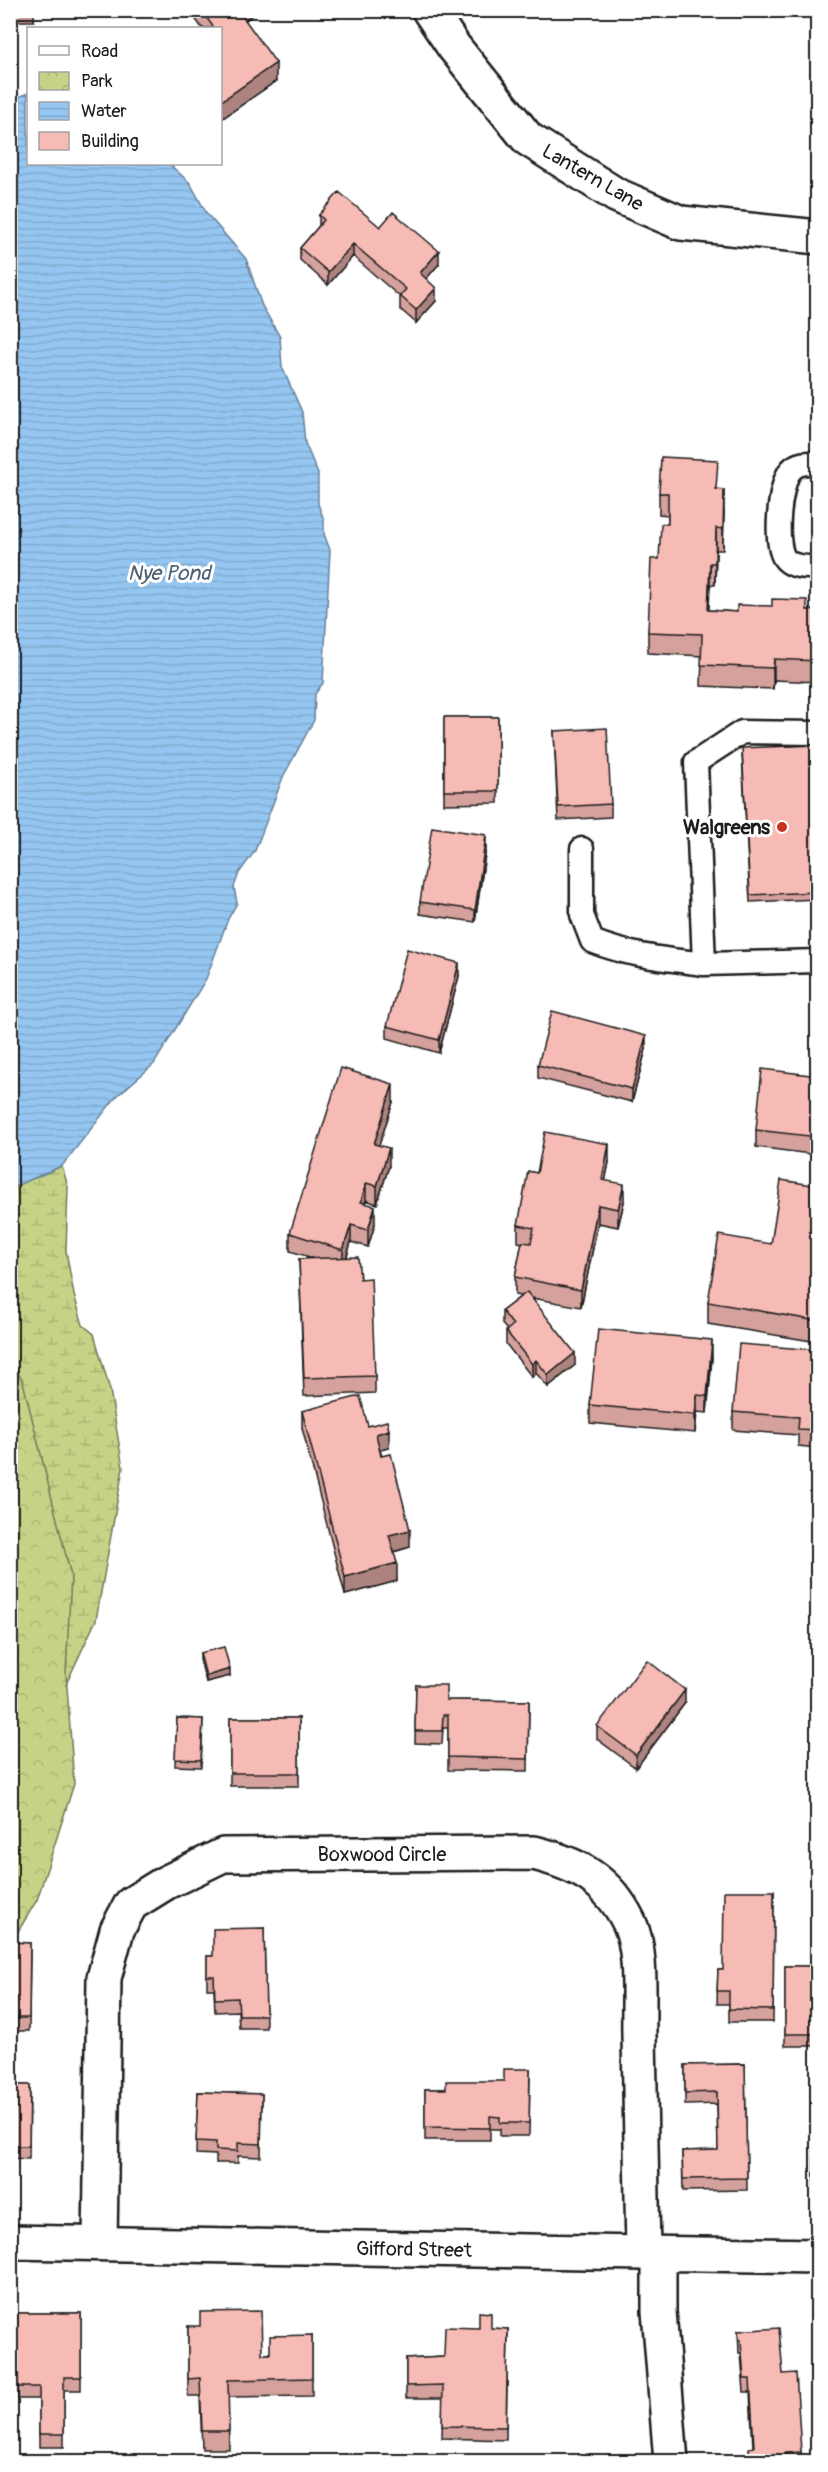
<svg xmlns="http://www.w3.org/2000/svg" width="828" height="2472" viewBox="0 0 828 2472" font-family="Pangolin,sans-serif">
	<defs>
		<pattern id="wetland-marsh" width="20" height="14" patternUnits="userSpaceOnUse" patternTransform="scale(1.5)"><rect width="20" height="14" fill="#c6d387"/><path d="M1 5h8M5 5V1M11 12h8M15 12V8" fill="none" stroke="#aab574"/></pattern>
		<pattern id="park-crowns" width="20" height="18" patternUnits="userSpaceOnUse" patternTransform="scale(1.5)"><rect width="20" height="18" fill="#c6d387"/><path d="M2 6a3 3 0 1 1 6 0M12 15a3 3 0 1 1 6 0" fill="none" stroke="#aab574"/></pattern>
		<pattern id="water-rules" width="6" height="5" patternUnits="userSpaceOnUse" patternTransform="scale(1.5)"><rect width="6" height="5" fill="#95c6f1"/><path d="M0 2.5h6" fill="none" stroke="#80aace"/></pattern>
	</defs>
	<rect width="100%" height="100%" fill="#fff"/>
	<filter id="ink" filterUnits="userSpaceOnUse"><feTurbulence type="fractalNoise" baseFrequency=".0167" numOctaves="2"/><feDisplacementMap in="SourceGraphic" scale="12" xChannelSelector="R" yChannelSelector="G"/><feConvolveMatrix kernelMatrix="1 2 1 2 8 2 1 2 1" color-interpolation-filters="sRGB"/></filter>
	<g filter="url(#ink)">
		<path fill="url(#wetland-marsh)" stroke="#717852" stroke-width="1.5" d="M62 1166 68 1187 66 1251 74 1295 83 1325 94 1334 110 1390 123 1468 96 1620 59 1699 11 1754V1188Z"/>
		<path fill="url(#park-crowns)" stroke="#717852" stroke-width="1.5" d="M10 1358 23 1382 71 1576 66 1673 74 1784 37 1900 11 1943Z"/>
		<path fill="url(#water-rules)" stroke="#65829c" stroke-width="1.5" d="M28 93V164H169L190 183 207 214 246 259 262 306 280 337 282 367 302 412 305 443 318 474V504L324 520V534L330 550 323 683 315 694 314 720 283 777 255 851 239 873 234 887 237 903 228 919 206 979 154 1064 116 1097 62 1166 11 1188 10 101Z"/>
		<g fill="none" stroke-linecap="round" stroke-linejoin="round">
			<defs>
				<path id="lane" d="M818 463C808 463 798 462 791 470 779 483 773 548 786 560 794 568 807 567 818 567
					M818 733 742 732 696 762 704 964 818 961
					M582 849V915L592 941C629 956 665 959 704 964"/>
				<path id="street" d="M429 10 454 47 528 139 616 195 681 223 818 237
					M100 2243 104 1978 117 1930 131 1904 165 1883 223 1855 534 1853C577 1864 608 1879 629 1922 643 1951 638 2002 639 2035 640 2108 642 2180 643 2253"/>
				<path id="secondary" d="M10 2242 818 2256
					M659 2254V2311L671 2462"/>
			</defs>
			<use href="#lane" stroke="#1c1c1c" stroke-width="27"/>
			<use href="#street" stroke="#1c1c1c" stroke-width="38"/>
			<use href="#secondary" stroke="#1c1c1c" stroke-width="38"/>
			<use href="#lane" stroke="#fff" stroke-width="22"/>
			<use href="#street" stroke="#fff" stroke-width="33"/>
			<use href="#secondary" stroke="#fff" stroke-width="33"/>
		</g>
		<path fill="#d4a19c" stroke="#1c1c1c" stroke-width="1.5" d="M10 10H34V21H10Z
			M189 10H251V16L245 21 276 81 220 120V28H202Z
			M319 215 380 227 439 264 426 279 436 301 416 323 400 309V297L353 256 328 285 300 260V248L319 226Z
			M717 489 724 511 723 550H716L715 585H710L708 610 737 612 818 610V682L774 680 773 689 701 686 702 656 648 653V632L659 559 668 524V515L659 514V493Z
			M444 717H498V803L444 804Z
			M554 731 611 804V817L558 820Z
			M818 745V899L750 902 742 755Z
			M486 848 475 922 420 914V902Z
			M459 976 439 1053 387 1038V1026Z
			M646 1049 632 1102 538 1078V1065Z
			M818 1076V1155L756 1147V1130Z
			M393 1102 379 1145 389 1166 377 1204 366 1200 365 1204 375 1224 368 1247 351 1242 347 1257 360 1279 375 1376V1393L304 1396 299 1259 313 1258 290 1251V1233Z
			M609 1162 605 1181 624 1202 618 1227 598 1223 581 1307 532 1298 575 1365 548 1387 536 1373 532 1377 506 1344V1331L507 1330 502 1324V1311L521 1296 515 1295V1277L522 1243 518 1242V1225L537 1173Z
			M818 1186V1342L708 1324V1302L771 1244Z
			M818 1350V1448L798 1446V1435L733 1430V1412Z
			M712 1358 707 1413 697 1412 695 1433 590 1423V1405Z
			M302 1411 368 1426 389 1448 380 1450 410 1547 394 1552 397 1581 345 1595 302 1428Z
			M200 1653 230 1676 206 1682 200 1660Z
			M416 1685 446 1700 529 1701 528 1771 448 1770V1728H443L442 1744 415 1743Z
			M685 1703 636 1768 597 1739V1726Z
			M177 1718 203 1719 201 1767 175 1766Z
			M230 1718H299V1786H230Z
			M774 1891 773 2022H729V2004H717L718 1970H723Z
			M264 1928 266 2028H239L238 2011 215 2012 214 1989H207V1956H213Z
			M10 1942 30 1943 29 2031H10Z
			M785 1966H818V2046H785Z
			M745 2064 747 2190 683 2191 682 2151 718 2150 717 2104 685 2105V2065Z
			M530 2069 529 2136H500V2129H490V2140H425V2089H446L504 2081Z
			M814 2071H818V2195H814Z
			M10 2085H30L29 2159 10 2158Z
			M198 2092 262 2094 261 2157 238 2156V2163H216V2155L196 2154Z
			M17 2313H81V2390H64V2447H39V2399H18Z
			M188 2326 262 2354H270L312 2335V2396L228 2397 229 2449H202L200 2396H188Z
			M479 2328 508 2329 506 2440 442 2438 443 2398H406V2359L444 2357Z
			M738 2331 783 2374 801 2452V2462H749L753 2447 750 2392H744L741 2353H739Z"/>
		<path fill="#ad837f" stroke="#1c1c1c" stroke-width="1.5" d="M237 10H251V16L237 26Z
			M276 63V81L220 120V102Z
			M353 244V256L328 285V272Z
			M439 251V264L420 286V273Z
			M436 288V301L416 323V310Z
			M724 490V511L723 550V529Z
			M716 528V550L715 585V563Z
			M710 563V585L708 632V610Z
			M774 659V680L773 689V668Z
			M486 835V848L475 922V910Z
			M459 963V976L439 1053V1040Z
			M646 1036V1049L632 1102V1089Z
			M393 1084V1102L374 1161V1144Z
			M609 1144V1162L602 1198V1180Z
			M389 1148V1166L377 1204V1186Z
			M366 1183V1200L361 1220V1202Z
			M624 1184V1202L618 1227V1209Z
			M598 1205V1223L581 1307V1290Z
			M375 1206V1224L368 1247V1230Z
			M351 1225V1242L343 1268V1250Z
			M712 1340V1358L707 1413V1396Z
			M575 1353V1365L548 1387V1375Z
			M536 1360V1373L532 1377V1364Z
			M697 1395V1412L695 1433V1415Z
			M389 1430V1448L376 1451V1434Z
			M410 1530V1547L389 1553V1535Z
			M397 1563V1581L345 1595V1577Z
			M230 1669V1676L206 1682V1676Z
			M685 1690V1703L636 1768V1755Z"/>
		<path fill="#f7bbb5" stroke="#1c1c1c" stroke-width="1.5" d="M201 10H238L276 63 220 102V28H214Z
			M339 192 380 227 393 212 439 251 420 273 436 288 416 310 400 296 406 289 353 244 328 272 300 248 324 220 319 215Z
			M661 457 718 460 716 489 724 490 723 529 716 528 715 563H710L708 610 737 612V605L772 606V599L807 600V610H818V661L774 659 773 668 701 665 702 634 648 632 651 559H659L661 524H668V493H659Z
			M444 717H498V791H444Z
			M607 728 611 804 558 807 554 731Z
			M818 745V892L750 895 742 748Z
			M432 827 486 835 475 910 420 902Z
			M407 949 459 963 439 1040 387 1026Z
			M552 1011 646 1036 632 1089 538 1065Z
			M341 1068 393 1084 374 1144 389 1148 377 1186 366 1183 361 1202 375 1206 368 1230 351 1225 343 1250 290 1233Z
			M762 1069 818 1076V1137L756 1130Z
			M545 1132 609 1144 602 1180 624 1184 618 1209 598 1205 581 1290 515 1277 522 1242 531 1243 534 1228 518 1225 528 1171 537 1173Z
			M781 1180 818 1186V1321L708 1302 719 1235 771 1244Z
			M358 1257 360 1279 371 1278 375 1376 304 1378 299 1259Z
			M527 1292 575 1353 548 1375 536 1360 532 1364 506 1331 513 1325 502 1311Z
			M598 1329 712 1340 707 1396 697 1395 695 1415 590 1405Z
			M739 1344 818 1350V1430L798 1429 799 1417 733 1412Z
			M360 1396 368 1426 387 1421 389 1430 376 1434 381 1456 391 1454 410 1530 389 1535 397 1563 345 1577 302 1411Z
			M224 1647 230 1669 206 1676 200 1653Z
			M647 1660 685 1690 636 1755 597 1726Z
			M416 1685H446V1700L529 1701 528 1759 448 1757V1715H443L442 1731H415Z
			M177 1718 203 1719 201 1760 175 1759Z
			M230 1718H299V1773H230Z
			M724 1891H774L773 2010 729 2009V1991H717L718 1970H723Z
			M264 1928 266 2015H239L238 1998 215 1999 214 1976H207V1956H213V1929Z
			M10 1942 30 1943 29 2018H10Z
			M785 1966H818V2034H785Z
			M745 2064 747 2178 683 2179 682 2151 718 2150 717 2092 685 2093V2065Z
			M504 2069H530L529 2123H500V2117L490 2116V2128L425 2127V2089H446V2081H504Z
			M814 2071H818V2182H814Z
			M10 2085H30L29 2146H10Z
			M198 2092 262 2094 261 2144 238 2143V2151L216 2150V2142L196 2141Z
			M261 2311 262 2354H270V2336L312 2335V2378L228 2380 229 2431H202L200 2378 188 2379V2326H200V2312Z
			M479 2312 491 2313V2328L508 2329 506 2427 442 2426 443 2385 406 2386V2359L444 2357 445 2327 479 2328Z
			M17 2313H81V2377H64V2434H39V2387H18Z
			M779 2328 783 2374 796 2373 801 2452 785 2453 786 2462H749V2448L754 2447 750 2379H744L741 2340H739L738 2331Z"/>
	</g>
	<circle fill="#c8321e" stroke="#fff" stroke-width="2" cx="782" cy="827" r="6"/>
	<g text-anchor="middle" stroke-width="6" stroke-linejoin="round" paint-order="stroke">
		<g font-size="20" fill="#1c1c1c" stroke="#fff">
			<text transform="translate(593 177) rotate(30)" y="7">Lantern Lane</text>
			<text x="382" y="1861">Boxwood Circle</text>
			<text transform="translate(414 2249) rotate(1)" y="7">Gifford Street</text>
		</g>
		<g font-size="20" font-weight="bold" fill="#1c1c1c" stroke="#fff" text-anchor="end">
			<text x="770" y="834">Walgreens</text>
		</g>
		<g font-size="21" font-style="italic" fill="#4c6071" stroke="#fff">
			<text x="169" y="580">Nye Pond</text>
		</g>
	</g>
	<rect width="828" height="2472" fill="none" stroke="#fff" stroke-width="36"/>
	<rect x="18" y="18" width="792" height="2436" fill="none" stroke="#1c1c1c" stroke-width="2" filter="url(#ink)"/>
	<rect x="27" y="27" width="195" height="138" fill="#ffffff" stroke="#a4a4a4" stroke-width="1.5"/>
	<rect x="39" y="46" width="30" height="9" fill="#ffffff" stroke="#a4a4a4" stroke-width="1.5"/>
	<text x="81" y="57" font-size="18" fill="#1c1c1c">Road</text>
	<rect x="39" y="72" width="30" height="18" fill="url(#park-crowns)" stroke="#a4a4a4" stroke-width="1.5"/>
	<text x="81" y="87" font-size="18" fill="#1c1c1c">Park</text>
	<rect x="39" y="102" width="30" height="18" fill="url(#water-rules)" stroke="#a4a4a4" stroke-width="1.5"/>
	<text x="81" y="117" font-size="18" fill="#1c1c1c">Water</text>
	<rect x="39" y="132" width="30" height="18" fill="#f7bbb5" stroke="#a4a4a4" stroke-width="1.5"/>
	<text x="81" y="147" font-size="18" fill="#1c1c1c">Building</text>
</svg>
